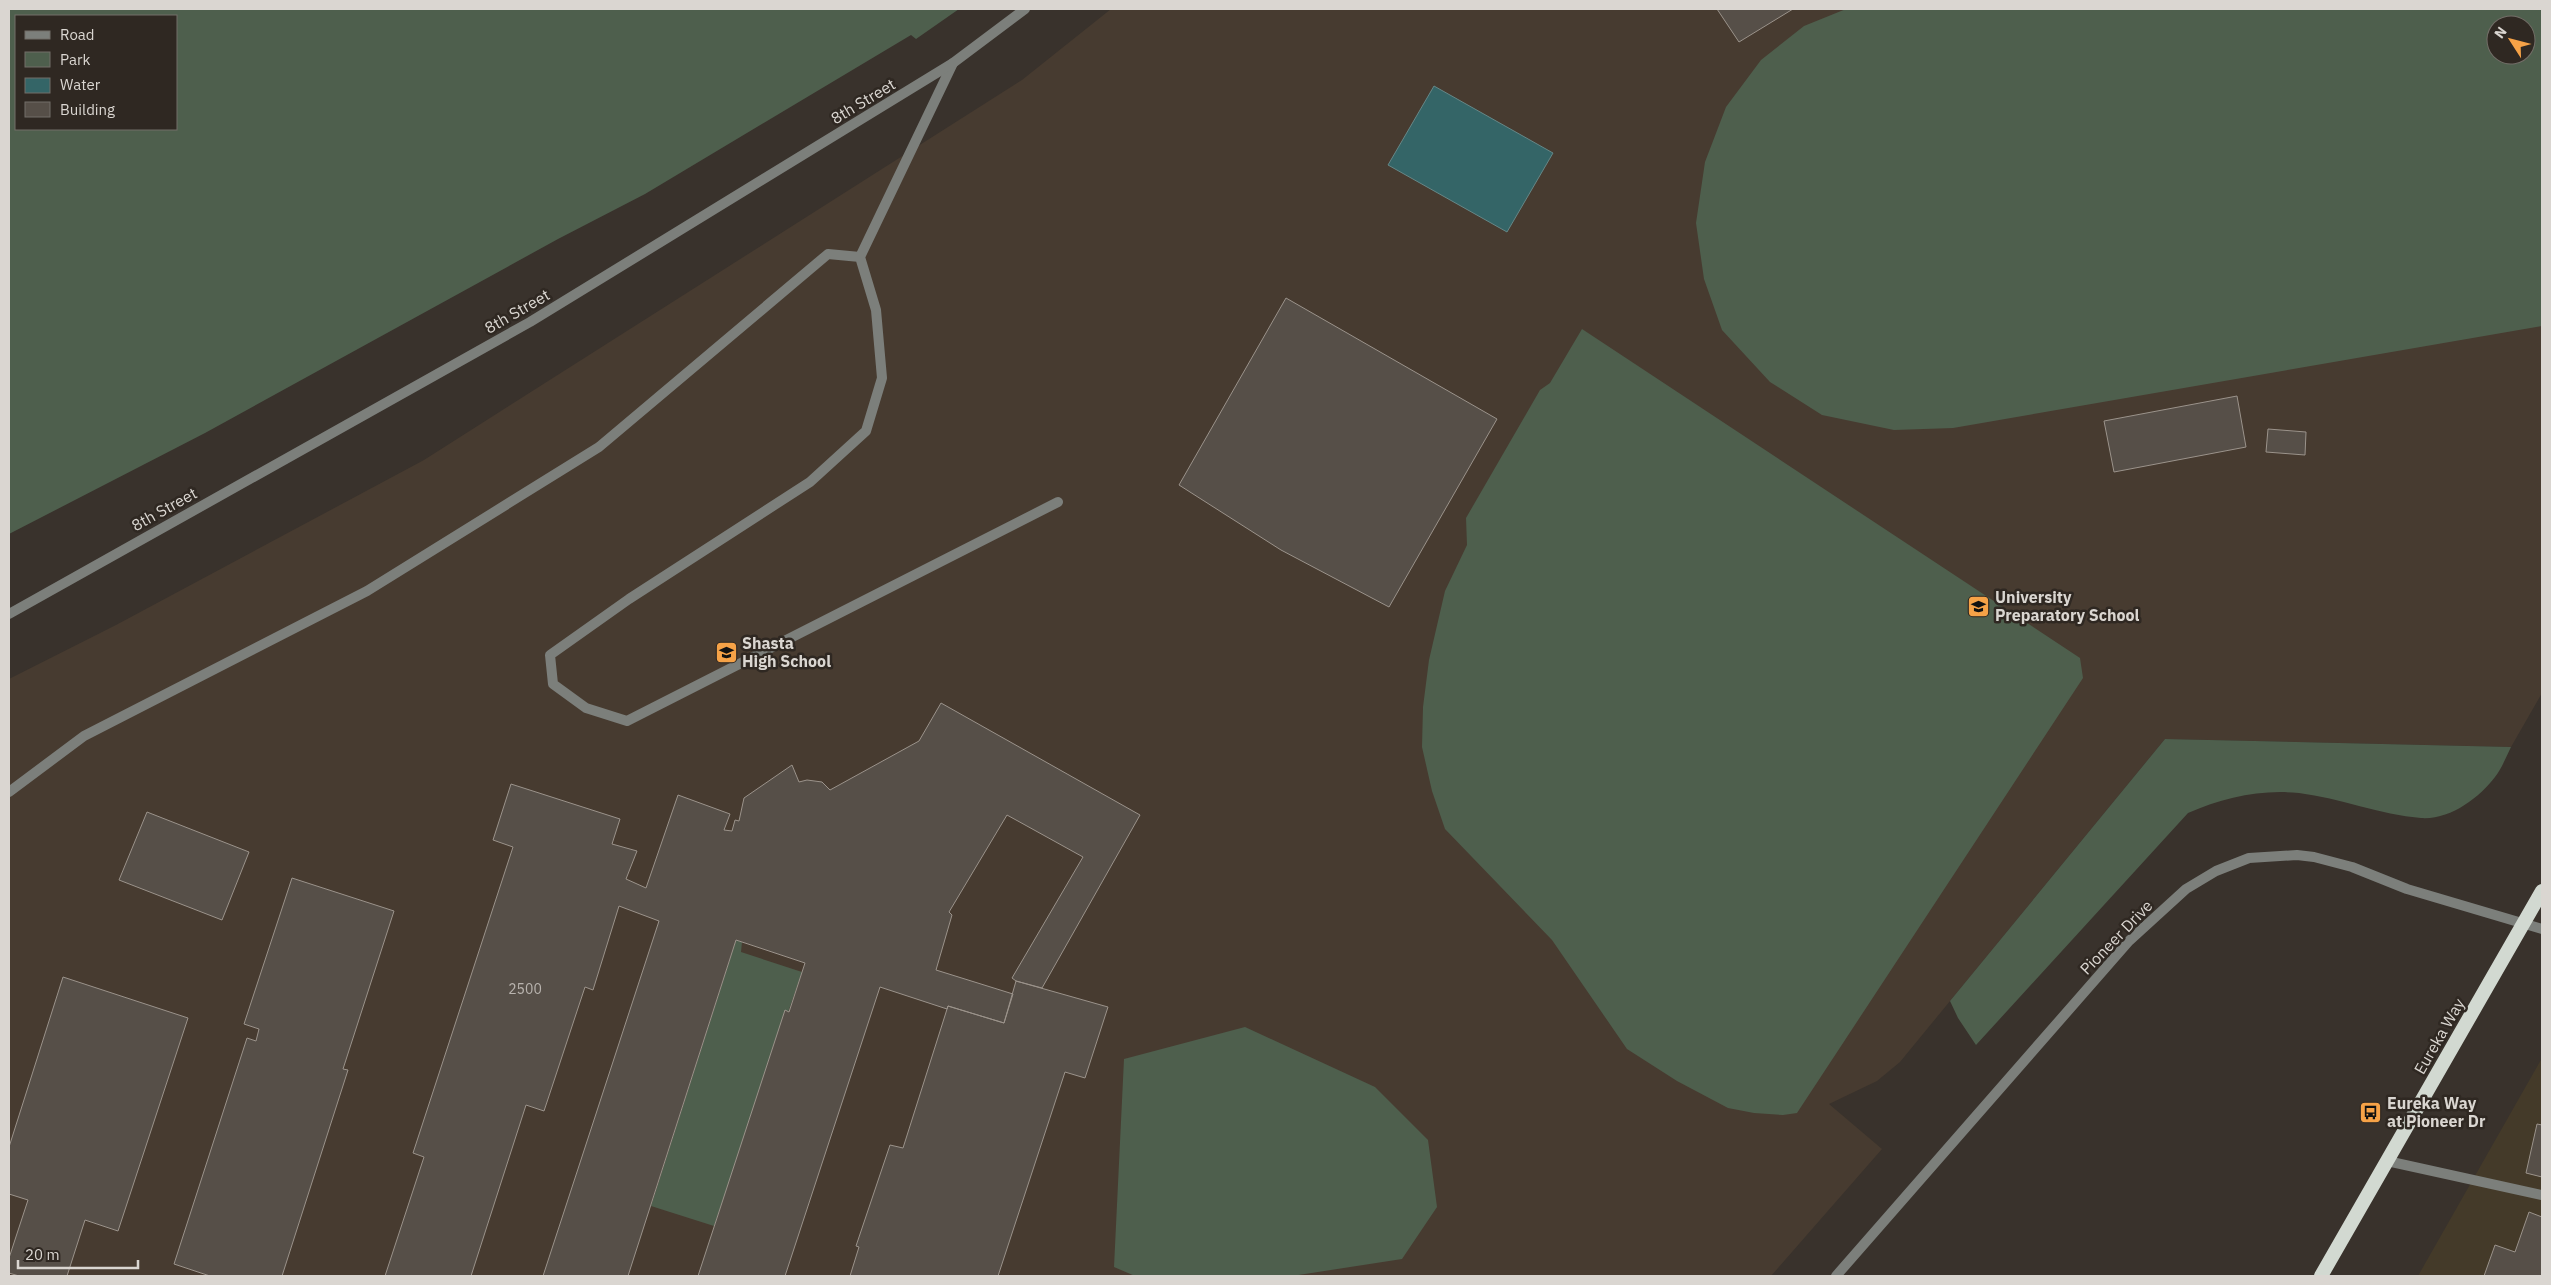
<svg xmlns="http://www.w3.org/2000/svg" width="2551" height="1285" viewBox="0 0 2551 1285" font-family="'IBM Plex Sans',sans-serif">
	<rect width="100%" height="100%" fill="#39322c"/>
	<path fill="#443a29" d="M2542 1058V1276H2418Z"/>
	<path fill="#473b30" fill-rule="evenodd" d="M1111 9H2542V693L2511 747 2165 739 1900 1062 1877 1081 1829 1104 1882 1149 1771 1276H9V679L116 625 424 460 1022 80ZM2496 25H2526V55H2496Z"/>
	<path fill="#4e5f4d" fill-rule="evenodd" d="M9 9H959L916 39 911 35 645 194 558 239 205 433 9 534ZM176 16V129H16V16Z
		M1846 9H2542V326L1953 428 1894 430 1822 415 1770 382 1722 330 1704 279 1696 223 1705 162 1726 107 1761 60 1804 26ZM2496 25H2526V55H2496Z
		M1582 329 2080 658 2083 678 1797 1113 1783 1115 1754 1113 1728 1108 1677 1081 1627 1049 1552 940 1445 829 1432 791 1422 747 1423 707 1429 660 1445 591 1467 545 1466 518 1540 390 1550 383Z
		M2165 739 2511 747C2506 757 2502 768 2495 777 2479 798 2450 820 2421 818 2380 815 2340 798 2299 793 2260 789 2223 798 2188 813L1976 1045 1958 1018 1950 1001Z
		M736 940 742 942 741 952 802 972 714 1226 651 1206Z
		M1245 1027 1375 1087 1428 1140 1437 1207 1402 1259 1292 1276H1135L1114 1267 1124 1059Z"/>
	<path fill="#346567" stroke="#668787" d="M1434 86 1553 153 1507 232 1388 165Z"/>
	<path fill="#564f48" stroke="#9b938b" d="M1717 9H1793L1739 42Z
		M1286 298 1497 419 1389 607 1281 550 1179 485Z
		M2237 396 2246 447 2114 472 2104 421Z
		M2268 429 2306 432 2305 455 2266 452Z
		M941 703 1140 815 1042 988 1016 981 1012 978 1083 857 1007 815 949 912 952 915 936 970 1013 994 1004 1023 948 1006 947 1009 880 987 785 1276H698L785 1010 789 1012 805 963 736 940 628 1276H543L659 921 619 906 593 990 585 987 544 1111 526 1105 471 1276H385L424 1157 413 1153 513 847 493 840 511 784 620 819 612 844 637 851 626 879 646 888 678 795 730 814 724 830 732 831 735 820 739 821 744 798 792 765 799 782 807 780 822 782 830 790 919 741Z
		M147 812 249 852 222 920 119 880Z
		M292 878 394 911 343 1069 348 1070 282 1276H210L174 1264 247 1038 256 1041 259 1029 244 1024Z
		M63 977 188 1018 118 1231 85 1220 67 1276H19L9 1273V1258L28 1200 9 1194V1147Z
		M1016 981 1108 1007 1085 1078 1065 1072 998 1276H850L859 1247 856 1246 890 1145 903 1148 948 1006 1004 1023Z
		M2537 1124 2542 1125V1177L2526 1173Z
		M2529 1212 2542 1217V1276H2484L2495 1245 2515 1252Z"/>
	<g fill="none" stroke-linecap="round" stroke-linejoin="round">
		<path stroke="#7c7f7b" stroke-width="10" d="M860 257 953 63
			M9 792 84 736 367 591 599 447 828 254 860 257 876 310 882 378 866 431 810 482 629 599 550 655 553 684 586 708 627 721 1058 502
			M2387 1161 2542 1195"/>
		<path stroke="#7c7f7b" stroke-width="10" d="M9 614 530 322 953 63 1025 9
			M1836 1276 2129 941 2186 889 2216 871 2249 858 2297 855 2314 857 2352 867 2407 889 2542 929"/>
		<path stroke="#d2d9d1" stroke-width="14" d="M2321 1276 2542 891"/>
	</g>
	<defs>
		<symbol id="school-square" viewBox="-11 -11 22 22"><rect x="-9" y="-9" width="18" height="18" rx="4" fill="#f6a247" stroke="#2f2822"/><path d="M0-5L7-2L0 1L-7-2ZM-4 1L0 2.5L4 1V4Q0 6-4 4Z" fill="#111"/></symbol>
		<symbol id="bus-square" viewBox="-11 -11 22 22"><rect x="-9" y="-9" width="18" height="18" rx="4" fill="#f6a247" stroke="#2f2822"/><path d="M-5-6H5V4H4V6H2V4H-2V6H-4V4H-5ZM-3.5-4V0h7V-4ZM-3.5 1.2v1.5H-2V1.2ZM2 1.2v1.5H3.5V1.2Z" fill="#111"/></symbol>
	</defs>
	<g fill-rule="evenodd">
		<use href="#school-square" x="1966" y="594" width="25" height="25"/>
		<use href="#school-square" x="714" y="640" width="25" height="25"/>
		<use href="#bus-square" x="2358" y="1100" width="25" height="25"/>
	</g>
	<g text-anchor="middle" stroke-width="5" stroke-linejoin="round" paint-order="stroke">
		<g font-size="14" fill="#b9b4af">
			<text x="525" y="994">2500</text>
		</g>
		<g font-size="16" fill="#dad6d1" stroke="#2f2822">
			<text transform="translate(863 101) rotate(-31)" y="6">8th Street</text>
			<text transform="translate(517 311) rotate(-30)" y="6">8th Street</text>
			<text transform="translate(164 509) rotate(-29)" y="6">8th Street</text>
			<text transform="translate(2116 937) rotate(-46)" y="6">Pioneer Drive</text>
			<text transform="translate(2439 1036) rotate(-60)" y="6">Eureka Way</text>
		</g>
		<g font-size="16" font-weight="bold" fill="#dad6d1" stroke="#2f2822" text-anchor="start">
			<text x="1995" y="603">University<tspan x="1995" dy="18">Preparatory School</tspan></text>
			<text x="742" y="649">Shasta<tspan x="742" dy="18">High School</tspan></text>
			<text x="2387" y="1109">Eureka Way<tspan x="2387" dy="18">at Pioneer Dr</tspan></text>
		</g>
	</g>
	<rect width="2551" height="1285" fill="none" stroke="#dad6d1" stroke-width="20"/>
	<rect x="15" y="15" width="162" height="115" fill="#2f2822" stroke="#736e68"/>
	<rect x="25" y="31" width="25" height="8" fill="#7c7f7b" stroke="#736e68"/>
	<text x="60" y="40" font-size="15" fill="#dad6d1">Road</text>
	<rect x="25" y="52" width="25" height="15" fill="#4e5f4d" stroke="#736e68"/>
	<text x="60" y="65" font-size="15" fill="#dad6d1">Park</text>
	<rect x="25" y="78" width="25" height="15" fill="#346567" stroke="#736e68"/>
	<text x="60" y="90" font-size="15" fill="#dad6d1">Water</text>
	<rect x="25" y="102" width="25" height="15" fill="#564f48" stroke="#736e68"/>
	<text x="60" y="115" font-size="15" fill="#dad6d1">Building</text>
	<g transform="translate(2511 40) rotate(306)"><circle r="24" fill="#2f2822" stroke="#736e68"/>
	<path d="M0-4L9 19L0 12L-9 19Z" fill="#f6a247"/>
	<text y="-8" font-size="14" font-weight="bold" text-anchor="middle" fill="#dad6d1">N</text>
	</g>
	<path d="M18 1260v8h120v-8" fill="none" stroke="#dad6d1" stroke-width="2.5"/>
	<text x="25" y="1260" font-size="15" fill="#dad6d1" stroke="#2f2822" stroke-width="4" paint-order="stroke">20 m</text>
</svg>
